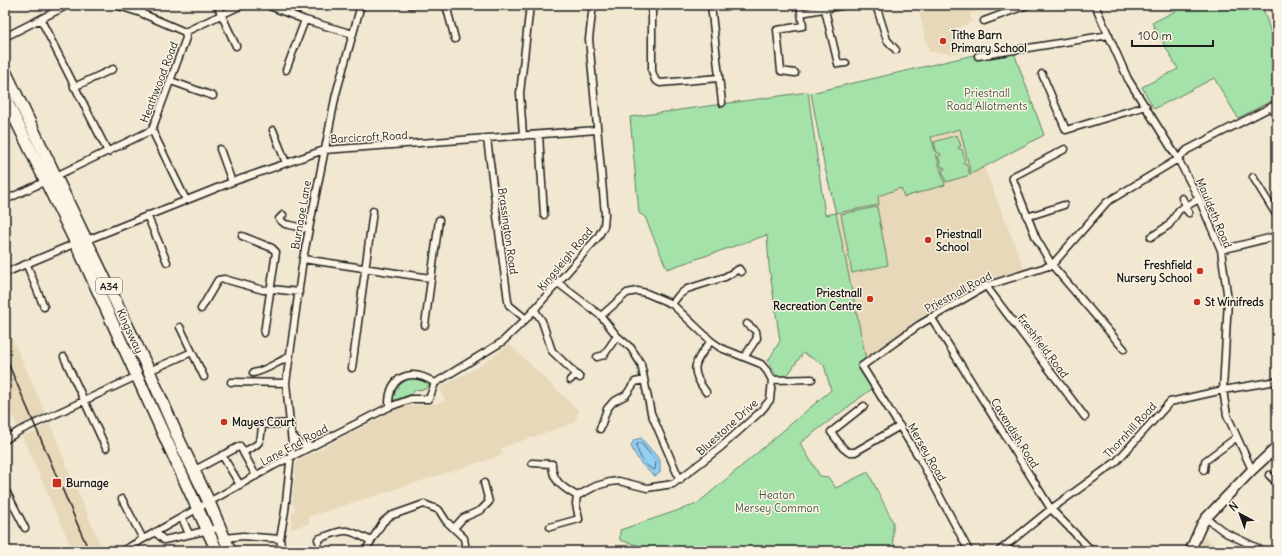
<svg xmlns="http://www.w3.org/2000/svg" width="1282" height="556" viewBox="0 0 1282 556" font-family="Delius,sans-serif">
	<rect width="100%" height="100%" fill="#f2e8d1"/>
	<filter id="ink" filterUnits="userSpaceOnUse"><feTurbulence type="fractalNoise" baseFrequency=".025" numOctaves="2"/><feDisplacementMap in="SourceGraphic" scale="8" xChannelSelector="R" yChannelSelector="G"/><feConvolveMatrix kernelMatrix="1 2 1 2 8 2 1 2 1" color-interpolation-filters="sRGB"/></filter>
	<g filter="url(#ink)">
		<path fill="#e7d8ba" d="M917 5H981L982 9 970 14 972 22 956 29 964 54 929 52Z
			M960 129 971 173 984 167 1024 268 965 292 966 294 947 303 917 322 866 359 824 164Z
			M5 322 46 414 17 426 5 397Z
			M509 344 579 411 574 423 501 448 503 455 308 517 310 523 291 529 292 512H294L295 505 292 504 296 464 299 460 403 406 435 404 445 401 439 388 483 364Z
			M50 423 64 459 103 551H73L22 436 39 431 38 429Z
			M1204 537 1224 551H1198Z"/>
		<path fill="#a5e2aa" stroke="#607f63" d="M1187 5H1262L1273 39 1277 41V98L1238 118 1214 78 1154 109 1142 87 1178 69 1152 23Z
			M1014 53 1044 135 971 174 960 129 931 137 945 185 904 197 901 188 878 196 879 205 836 213 866 359 859 364 873 388 800 443 820 476 828 477 836 488 868 472 893 522V539L895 551H646L644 547 620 540V530L697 504 831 390 824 365 803 353 787 376 777 377 768 361 780 341 769 266 767 235 667 269 645 217 639 213 630 117 808 92 825 215 836 213 824 164 811 93 974 55 975 59Z
			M957 135 961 146 958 147 959 149H962L965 160 963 162V164L966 163 970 175 946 182 942 170 945 169 944 167 942 168 938 156 941 155 940 153H937L934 142Z
			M877 207 888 265 852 273 841 214Z
			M91 259 138 359 134 361 87 261Z
			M414 378 426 381 429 384 426 389 415 390 412 394 392 401 395 388 408 379Z
			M149 384 173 435 181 457 179 458 147 385Z"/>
		<path fill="#92d0f3" stroke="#63889d" d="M641 438 660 460V473L655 476C643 468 637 459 631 446L634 440Z"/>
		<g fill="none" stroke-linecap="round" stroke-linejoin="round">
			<path stroke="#4b6472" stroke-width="1" d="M641 443 656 461 655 470C645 468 639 455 636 446L637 444Z"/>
			<defs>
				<path id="street" d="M116 5 141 13 185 32 242 5
					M217 5 236 46
					M267 5 305 20 353 34
					M411 5H412
					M446 5 455 39
					M652 5V71L655 80 660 83 719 78
					M711 5 722 103
					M876 5 887 40 896 50
					M1095 5 1128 79 1178 159 1199 199 1221 250 1228 300 1223 390 1227 415 1252 470
					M825 10 838 64 846 63
					M141 13 144 5
					M801 13 845 5
					M41 20 108 152
					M984 21 1027 5
					M5 37 68 5
					M978 56 1109 35
					M286 70 305 20
					M795 73 781 71 777 30 803 26 800 5
					M1042 74 1066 130 1146 106
					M171 81 213 96
					M74 87 113 69
					M1271 107 1277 117
					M152 130 186 200
					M273 130 286 163
					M539 135 544 215
					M523 136 520 93 530 5
					M487 139 508 301 509 305 526 319
					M220 149 232 182
					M1065 149 1012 177 1036 238 1052 265 1124 349
					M56 176 152 130 186 38 185 32
					M1253 177 1277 216
					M1182 198 1186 205
					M5 200 46 181
					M1184 207 1189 213
					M147 215 167 262
					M283 215 279 219 285 224 308 229
					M1027 217 1064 205
					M242 236 272 248 276 252 264 333
					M1151 237 1169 225 1179 210 1199 199
					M87 240 232 182 324 150 597 130
					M1221 250 1277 236
					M303 259 430 278
					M27 265 44 307
					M5 273 76 243
					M558 283 601 316 617 336 631 348 641 364 651 413 680 480
					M986 286 1085 417
					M672 304 679 295 687 289 725 277 739 269 741 272
					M201 309 218 280 224 279 263 290 272 289 299 292
					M534 309 542 321 552 351 580 378
					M931 317 1051 509 1092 551
					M425 325 439 220
					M180 327 204 377
					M745 356 757 338 756 331 747 324
					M64 357 106 448
					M597 357 604 355 617 336
					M352 368 373 211
					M149 371 192 352
					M253 373C266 371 277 362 289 357
					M570 380 576 374
					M772 380 812 379
					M231 382 286 383
					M706 392C688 368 695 362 711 341
					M864 406 831 432 843 448 848 452H855L900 426
					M389 407C388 376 410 367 435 383
					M600 429 607 409 613 402 626 395 635 382 644 380
					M292 435 300 444 312 446
					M5 440 19 431 137 376
					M222 455 240 485
					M532 463 552 464C552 482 564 488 577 496
					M1204 470 1205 461 1237 437
					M193 471 240 446 243 452
					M1269 475 1277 483
					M256 476 243 452C260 444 261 444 262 425L290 423
					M5 489 25 528
					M122 499 143 539
					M182 518 189 534
					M1206 518 1226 533 1264 551
					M550 527 579 519 576 504 577 496 596 486 610 482 619 481 647 488 673 484 721 447 760 412 770 400 772 380 767 371 761 364 721 348 711 341 672 304 646 293 637 291 627 293 601 316
					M454 528 463 518 481 510 489 502 484 483
					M155 532 164 540 214 529
					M225 538 243 536 280 539
					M319 542 318 539C346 529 344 527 371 541
					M122 551 273 466 389 407 411 399H429L435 383 502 342 526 319 598 237 604 226 605 214 589 39 593 5
					M282 551 280 539 285 511 292 444 286 383 303 259 336 94 361 5
					M365 551 383 522 390 516 424 504 439 510 446 521 464 538 466 551
					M508 551H509
					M969 551 920 459 862 366 919 325 986 286 1052 265 1107 202 1178 159 1187 150 1277 104
					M999 551 1051 509 1116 462 1170 402 1223 390 1277 381"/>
				<path id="primary" d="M1190 551 1201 526 1206 518 1252 470 1277 447"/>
				<path id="highway" d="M5 71 149 371 180 442 209 502 230 551
					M5 98 76 243 217 551"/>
			</defs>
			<use href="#street" stroke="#1c1c1c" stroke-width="9"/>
			<use href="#primary" stroke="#1c1c1c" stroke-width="12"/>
			<use href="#highway" stroke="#1c1c1c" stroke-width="14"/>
			<use href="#street" stroke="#fcf5e5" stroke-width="6"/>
			<use href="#primary" stroke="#fcf5e5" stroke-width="9"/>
			<use href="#highway" stroke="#fcf5e5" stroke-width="11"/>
			<path stroke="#1c1c1c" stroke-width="1.5" d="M5 356 89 551"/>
		</g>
	</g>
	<g fill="#c8321e" stroke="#fcf5e5" stroke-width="1.5">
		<circle cx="943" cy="41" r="4"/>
		<circle cx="928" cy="240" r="4"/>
		<circle cx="1200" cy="271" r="4"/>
		<circle cx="870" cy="299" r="4"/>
		<circle cx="1197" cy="302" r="4"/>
		<circle cx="224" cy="422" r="4"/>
		<rect x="52" y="478" width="10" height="10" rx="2"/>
	</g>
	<g text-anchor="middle" stroke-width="3" stroke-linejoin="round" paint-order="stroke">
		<rect fill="#fcf5e5" stroke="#5f5d58" stroke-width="1" x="96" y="278" width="26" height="16" rx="3"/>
		<g font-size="10" font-weight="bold" fill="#1c1c1c">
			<text x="109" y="290">A34</text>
		</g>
		<g font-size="11" font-weight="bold" fill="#1c1c1c" stroke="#fcf5e5" text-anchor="start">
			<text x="951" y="39">Tithe Barn<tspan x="951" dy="13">Primary School</tspan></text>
			<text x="936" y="238">Priestnall<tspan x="936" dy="13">School</tspan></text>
			<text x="1192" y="269" text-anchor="end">Freshfield<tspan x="1192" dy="13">Nursery School</tspan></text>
			<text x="862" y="297" text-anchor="end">Priestnall<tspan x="862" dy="13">Recreation Centre</tspan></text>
			<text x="1205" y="306">St Winifreds</text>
			<text x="232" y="426">Mayes Court</text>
			<text x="66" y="487">Burnage</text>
		</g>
		<g font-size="11" fill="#1c1c1c" stroke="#fcf5e5">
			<text transform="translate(159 82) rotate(-69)" y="4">Heathwood Road</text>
			<text transform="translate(369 137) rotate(-3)" y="4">Barcicroft Road</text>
			<text transform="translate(1214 213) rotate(67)" y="4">Mauldeth Road</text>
			<text transform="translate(301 215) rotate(-80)" y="4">Burnage Lane</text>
			<text transform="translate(508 231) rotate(82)" y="4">Brassington Road</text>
			<text transform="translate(565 259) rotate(-50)" y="4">Kingsleigh Road</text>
			<text transform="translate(958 292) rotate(-28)" y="4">Priestnall Road</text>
			<text transform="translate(130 331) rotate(65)" y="4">Kingsway</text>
			<text transform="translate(1043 346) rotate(53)" y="4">Freshfield Road</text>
			<text transform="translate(727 427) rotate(-42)" y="4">Bluestone Drive</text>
			<text transform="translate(1130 430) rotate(-47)" y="4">Thornhill Road</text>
			<text transform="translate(1015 433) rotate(58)" y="4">Cavendish Road</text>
			<text transform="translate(294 445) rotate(-28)" y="4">Lane End Road</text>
			<text transform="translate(927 452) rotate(60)" y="4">Mersey Road</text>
		</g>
		<g font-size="11" fill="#455747" stroke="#fcf5e5">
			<text x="987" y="97">Priestnall<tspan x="987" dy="13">Road Allotments</tspan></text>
			<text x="777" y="499">Heaton<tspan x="777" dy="13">Mersey Common</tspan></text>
		</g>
	</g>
	<rect width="1282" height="556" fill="none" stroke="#fcf5e5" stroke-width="20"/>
	<rect x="10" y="10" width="1262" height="536" fill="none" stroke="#1c1c1c" stroke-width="1.5" filter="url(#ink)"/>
	<g transform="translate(1240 514) rotate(319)" stroke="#fcf5e5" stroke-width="3" paint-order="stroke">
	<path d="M0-3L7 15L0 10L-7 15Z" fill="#1c1c1c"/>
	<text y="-6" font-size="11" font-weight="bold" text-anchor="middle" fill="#1c1c1c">N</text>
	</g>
	<path d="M1132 40v6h81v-6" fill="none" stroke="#1c1c1c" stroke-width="2"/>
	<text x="1138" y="40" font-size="12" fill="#1c1c1c" stroke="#fcf5e5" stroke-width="3" paint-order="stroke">100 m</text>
</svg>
